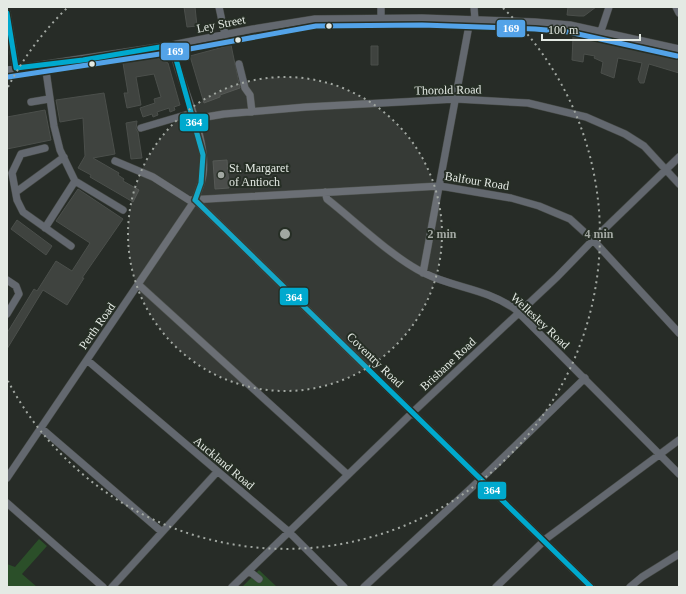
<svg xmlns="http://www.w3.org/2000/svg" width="686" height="594" viewBox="0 0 686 594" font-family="'Times New Roman',serif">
	<rect width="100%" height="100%" fill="#272c27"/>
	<path fill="#2b4f29" d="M39 539 47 546 22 574 37 587H7V564L15 567Z
		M259 570 277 587H242Z"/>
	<path fill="#3f433f" stroke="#4b4f4b" d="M184 7H195L197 26 187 27Z
		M568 7H596L584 16H579L567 15Z
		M573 37 635 47 679 58V73L649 64 644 83H640L638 79 642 63 618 58 614 78 601 73 603 62 594 58 595 56 584 54 583 62 572 60Z
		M231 45 240 88 220 95V97L204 103 190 56Z
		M371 46H378V65H371Z
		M156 57 168 63 180 105 174 107 175 110 170 112 169 108 157 112 158 115 153 117 152 114 143 117 140 108 155 103 154 99 161 97 154 74 136 77 141 105 127 108 124 93H128L123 63Z
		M104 93 115 154 93 158 119 173 118 175 124 179 123 181 139 190 133 202 90 177 91 175 78 168 85 156 83 118 60 122 56 100Z
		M45 110 51 140 7 149V117Z
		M137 121 136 129 138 132 142 158 131 159 126 123Z
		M227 160 229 188 215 189 213 161Z
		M78 189 123 219 82 278H84L67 305 43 290 7 349V333L34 289 37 291 56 261 72 271 90 243 56 221Z
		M17 220 52 246 46 255 11 229Z"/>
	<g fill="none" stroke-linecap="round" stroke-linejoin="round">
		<defs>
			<path id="minor" d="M219 7 225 35
				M381 7V18
				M474 7 475 20
				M676 7 679 13
				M7 13 16 68
				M601 31 609 7
				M45 64 54 126 60 150 75 181 123 210
				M239 64 245 88 250 95 252 112
				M7 70 172 45 253 29 315 19 422 18 535 22 570 25 679 49
				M31 102 49 99
				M194 119 224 114 306 107 401 102 456 99 528 103 586 117 625 134 644 146 679 184
				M141 128 192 113
				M45 148 21 154 12 173 17 200 23 212 71 246
				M115 161 153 177 189 200 440 186 511 198 539 206 570 219 593 240 679 333
				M16 192 64 157
				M325 192 327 199C355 221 393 258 424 273 454 288 485 288 515 309L679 474
				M195 200 591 587
				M45 228 75 181
				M423 273 470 20
				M7 280 16 286 19 294 7 314
				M139 285 348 475
				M87 360 289 532 344 587
				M41 428 162 532
				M7 478 195 200C198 191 202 183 203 174 208 135 179 84 172 45
				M7 503 103 587
				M249 571 259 579
				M112 587 217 472
				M232 587 413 412 557 277 593 240 679 157
				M364 587 482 478 585 378
				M496 587 547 538 679 440
				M630 587 642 577 679 554"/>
		</defs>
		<use href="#minor" stroke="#464a46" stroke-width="8"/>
		<use href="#minor" stroke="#63686f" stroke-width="7"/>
		<defs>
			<path id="bus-1" d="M7 13 16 68
				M172 45 203 155 201 183 195 200
				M16 68 83 60 172 45
				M195 200 591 587"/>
			<path id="bus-2" d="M8 77 173 52 316 26 422 25 535 29 569 32 677 56"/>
		</defs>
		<use href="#bus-1" stroke="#262e25" stroke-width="8"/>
		<use href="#bus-2" stroke="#262e25" stroke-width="8"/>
		<use href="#bus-1" stroke="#00a9ce" stroke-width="5"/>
		<use href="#bus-2" stroke="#53a3e8" stroke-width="5"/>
	</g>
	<circle cx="285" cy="234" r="157" fill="#a2a8a2" fill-opacity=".12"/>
	<g fill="none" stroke="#a2a8a2" stroke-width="2" stroke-dasharray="2 4">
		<circle cx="285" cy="234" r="157"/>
		<path d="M8 87A314 314 0 0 1 67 8M503 8A314 314 0 1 1 8 381"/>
	</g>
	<g fill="#e4eae4" stroke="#262e25" stroke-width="1.5">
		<circle cx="329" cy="26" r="3.5"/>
		<circle cx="238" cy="40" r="3.5"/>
		<circle cx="92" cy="64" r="3.5"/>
	</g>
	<circle fill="#a2a8a2" stroke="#262e25" stroke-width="1.5" cx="221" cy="175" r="4"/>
	<g text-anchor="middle" stroke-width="4" stroke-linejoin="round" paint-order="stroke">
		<g font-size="12" fill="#e4eae4" stroke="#262e25">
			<text transform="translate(221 24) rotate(-11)" y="4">Ley Street</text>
			<text transform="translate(448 90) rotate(-1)" y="4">Thorold Road</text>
			<text transform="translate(477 181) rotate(9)" y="4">Balfour Road</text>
			<text transform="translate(540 321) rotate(43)" y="4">Wellesley Road</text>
			<text transform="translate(97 326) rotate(-55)" y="4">Perth Road</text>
			<text transform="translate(375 360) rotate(44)" y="4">Coventry Road</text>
			<text transform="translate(448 364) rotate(-43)" y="4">Brisbane Road</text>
			<text transform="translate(224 463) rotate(40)" y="4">Auckland Road</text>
		</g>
		<g font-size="12" fill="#e4eae4" stroke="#262e25" text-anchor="start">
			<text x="229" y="172">St. Margaret<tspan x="229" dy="14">of Antioch</tspan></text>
		</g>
	</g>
	<circle cx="285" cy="234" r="6" fill="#a2a8a2" stroke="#262e25" stroke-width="2"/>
	<g font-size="12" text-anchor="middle" font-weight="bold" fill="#a2a8a2" stroke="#262e25" stroke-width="4" stroke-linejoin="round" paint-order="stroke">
		<text x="442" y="238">2 min</text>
		<text x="599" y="238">4 min</text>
	</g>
	<g stroke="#262e25" stroke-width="1.5">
		<rect x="496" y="19" width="30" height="19" rx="4" fill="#53a3e8"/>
		<rect x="160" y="42" width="30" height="19" rx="4" fill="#53a3e8"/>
		<rect x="179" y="113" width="30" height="19" rx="4" fill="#00a9ce"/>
		<rect x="279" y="287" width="30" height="19" rx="4" fill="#00a9ce"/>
		<rect x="477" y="481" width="30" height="19" rx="4" fill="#00a9ce"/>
	</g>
	<g font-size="11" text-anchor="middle" font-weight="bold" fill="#fff">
		<text x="511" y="32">169</text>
		<text x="175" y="55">169</text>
		<text x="194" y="126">364</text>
		<text x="294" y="301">364</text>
		<text x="492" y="494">364</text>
	</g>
	<rect width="686" height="594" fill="none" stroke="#e4eae4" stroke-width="16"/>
	<path d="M542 34v6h98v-6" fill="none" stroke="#e4eae4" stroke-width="2"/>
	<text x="548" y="34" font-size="12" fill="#e4eae4" stroke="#262e25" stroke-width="3" paint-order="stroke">100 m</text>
</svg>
